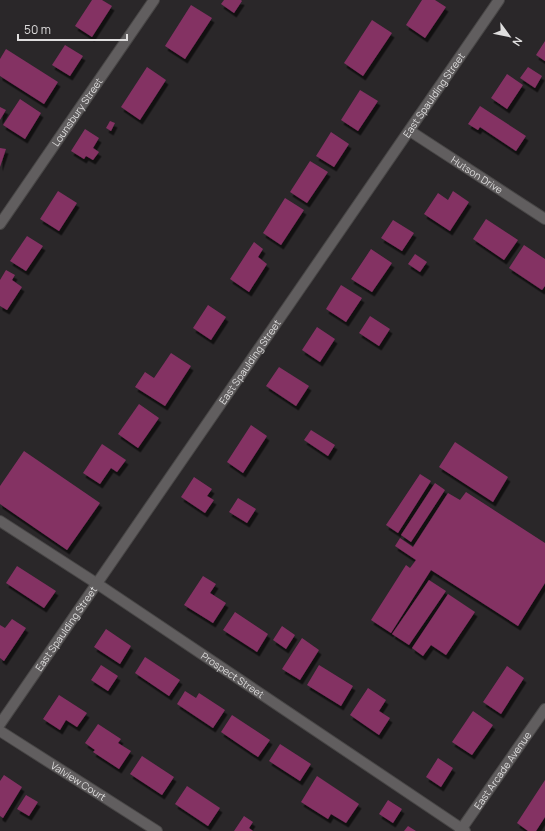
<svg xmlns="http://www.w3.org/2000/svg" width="545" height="831" viewBox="0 0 545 831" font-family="Manrope,sans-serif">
	<defs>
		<filter id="shadow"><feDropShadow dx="2.5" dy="4.5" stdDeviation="0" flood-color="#0009"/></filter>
	</defs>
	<rect width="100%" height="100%" fill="#2a2729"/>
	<path fill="#843164" filter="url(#shadow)" d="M92 0H102L112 6 92 37 75 26Z
		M224 0H241L242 1 234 13 221 4Z
		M422 0H435L446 7 425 38 406 25Z
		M191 5 212 18 185 59 165 46Z
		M372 20 392 33 363 76 344 63Z
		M545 41V61L536 55Z
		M65 45 83 56 70 76 52 65Z
		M6 49 58 82 44 104 0 76V59Z
		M147 67 166 80 140 120 121 107Z
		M528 67 542 76 535 88 520 78Z
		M507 74 523 85 507 109 491 98Z
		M360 90 378 101 358 131 341 120Z
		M20 99 41 113 25 139 3 125Z
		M480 106 526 136 516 151 480 127 478 130 468 124Z
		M0 107 6 110 0 120Z
		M110 121 115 123 111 131 106 128Z
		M85 129 99 138 93 148 99 152 93 160 86 156 84 159 71 151Z
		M331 132 349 144 334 167 316 156Z
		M0 148 6 149 0 167Z
		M310 161 328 172 307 203 290 192Z
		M58 191 77 203 59 231 40 219Z
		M453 191 469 202 450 231 424 214 438 193 448 200Z
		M285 198 304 210 281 245 263 233Z
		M486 219 518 240 504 260 473 239Z
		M393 220 414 233 402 251 381 238Z
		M27 236 43 246 26 271 10 261Z
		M254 242 263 249 258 257 267 264 249 292 230 279Z
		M524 245 545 259V286L542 290 509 268Z
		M371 249 392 263 372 292 351 279Z
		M415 254 427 262 420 272 408 264Z
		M6 270 15 275 12 280 22 287 7 310 0 306V280Z
		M341 285 362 298 346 322 326 309Z
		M208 305 226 317 211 340 193 328Z
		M370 316 390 329 379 346 359 333Z
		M317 327 335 339 320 362 302 350Z
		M171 353 191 366 165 406 135 387 145 372 154 378Z
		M279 367 309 386 296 406 266 386Z
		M139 404 159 418 138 448 118 434Z
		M251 425 267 436 243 473 227 462Z
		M311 430 335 445 328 456 304 440Z
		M455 442 508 477 493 502 439 467Z
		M102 444 126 460 117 472 111 468 100 484 83 473Z
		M24 451 100 503 67 550 0 504V486Z
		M420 474 431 481 398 533 386 525Z
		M194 477 212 489 207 496 214 500 205 513 181 497Z
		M435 483 445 490 411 542 401 535Z
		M466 492 545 543V583L518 626 431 570 391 633 371 620 406 565 410 568 416 560 395 546 400 538 413 547 448 493 460 500Z
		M238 498 256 509 247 523 229 512Z
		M17 566 56 591 44 608 6 583Z
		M203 576 216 584 210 593 226 603 213 623 184 605Z
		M429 580 446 591 409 645 392 634Z
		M448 594 475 612 446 655 431 645 423 656 412 648Z
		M235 612 268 634 257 652 223 630Z
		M12 619 26 628 4 661 0 658V625L5 628Z
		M282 626 295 635 286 649 273 640Z
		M106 629 131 646 120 664 94 647Z
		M302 638 319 650 300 680 282 669Z
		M145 657 180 680 169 696 135 673Z
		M101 665 118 676 108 691 91 680Z
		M319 665 353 686 341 706 307 685Z
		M507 666 524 678 501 714 483 702Z
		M368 688 386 700 379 711 390 718 379 735 350 715Z
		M185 691 196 698 199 693 225 710 213 728 177 704Z
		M59 695 87 713 77 727 66 720 60 730 43 719Z
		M473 711 493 725 472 755 452 742Z
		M232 715 270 740 258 757 221 732Z
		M98 724 121 739 118 743 131 751 119 769 93 752 95 750 85 743Z
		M280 744 311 764 300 781 269 761Z
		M142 756 174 777 162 795 130 774Z
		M438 758 453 768 441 787 426 777Z
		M4 775 22 787 3 818 0 816V781Z
		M317 776 359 804 346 823 331 814 328 819 301 802Z
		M545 780V817L536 831H528L517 823Z
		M187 786 220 808 208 826 175 804Z
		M26 795 38 802 29 816 17 809Z
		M388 800 402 809 393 823 379 814Z
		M244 816 253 822 249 828 253 831H234Z
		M408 826 416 831H404Z"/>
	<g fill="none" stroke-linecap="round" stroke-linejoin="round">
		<defs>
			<g id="minor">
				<path id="s1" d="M410 131 545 219"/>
				<path id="s2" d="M0 224 154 0"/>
				<path id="s3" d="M0 521 96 583 465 831"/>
				<path id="s4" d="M0 724 499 0"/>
				<path id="s5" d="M0 731 157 831"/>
				<path id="s6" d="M460 831 545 709"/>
			</g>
		</defs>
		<use href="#minor" stroke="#484646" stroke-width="12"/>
		<use href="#minor" stroke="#615e5f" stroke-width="10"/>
	</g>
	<g text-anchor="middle" stroke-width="4" stroke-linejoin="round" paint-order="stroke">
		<g font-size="10" fill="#dfdede" stroke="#2a2729">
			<text dy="4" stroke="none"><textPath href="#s4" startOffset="764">East Spaulding Street</textPath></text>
			<text dy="4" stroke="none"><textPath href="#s2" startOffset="136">Lounsbury Street</textPath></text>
			<text dy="4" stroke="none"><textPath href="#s1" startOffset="80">Hutson Drive</textPath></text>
			<text dy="4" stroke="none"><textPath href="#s4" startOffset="440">East Spaulding Street</textPath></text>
			<text dy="4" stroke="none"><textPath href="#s4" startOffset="116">East Spaulding Street</textPath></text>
			<text dy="4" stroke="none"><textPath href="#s3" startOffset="279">Prospect Street</textPath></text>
			<text dy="4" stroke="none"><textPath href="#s6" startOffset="74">East Arcade Avenue</textPath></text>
			<text dy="4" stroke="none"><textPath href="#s5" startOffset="93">Valview Court</textPath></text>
		</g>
	</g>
	<g transform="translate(509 36) rotate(123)" stroke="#2a2729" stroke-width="3" paint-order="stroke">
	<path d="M0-3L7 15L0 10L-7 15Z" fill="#dfdede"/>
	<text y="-6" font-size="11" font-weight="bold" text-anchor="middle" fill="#dfdede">N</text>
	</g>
	<path d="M18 34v6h109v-6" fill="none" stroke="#dfdede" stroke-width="2"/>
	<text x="24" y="34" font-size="12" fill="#dfdede" stroke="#2a2729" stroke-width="3" paint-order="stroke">50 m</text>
</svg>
